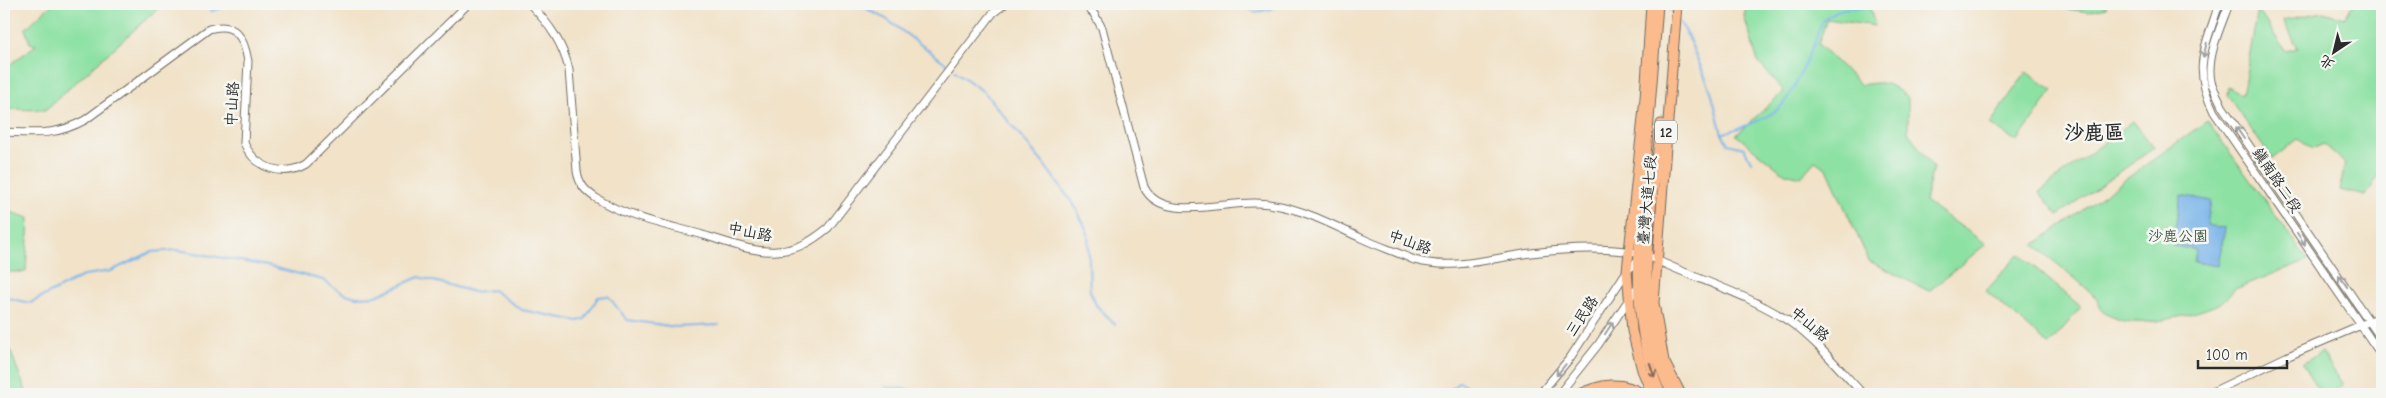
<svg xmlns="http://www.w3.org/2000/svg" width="2386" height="398" viewBox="0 0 2386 398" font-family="'Comic Neue','LXGW WenKai TC',sans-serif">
	<rect width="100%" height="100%" fill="#f6f6f2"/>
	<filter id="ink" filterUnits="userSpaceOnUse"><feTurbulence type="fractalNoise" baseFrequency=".02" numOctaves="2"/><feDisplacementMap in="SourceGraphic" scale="10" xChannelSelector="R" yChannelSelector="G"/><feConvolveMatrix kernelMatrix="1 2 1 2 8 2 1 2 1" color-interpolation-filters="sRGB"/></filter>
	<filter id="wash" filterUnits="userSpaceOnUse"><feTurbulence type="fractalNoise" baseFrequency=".0096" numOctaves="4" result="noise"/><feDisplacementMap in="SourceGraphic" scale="20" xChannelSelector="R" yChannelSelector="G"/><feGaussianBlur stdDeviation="1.12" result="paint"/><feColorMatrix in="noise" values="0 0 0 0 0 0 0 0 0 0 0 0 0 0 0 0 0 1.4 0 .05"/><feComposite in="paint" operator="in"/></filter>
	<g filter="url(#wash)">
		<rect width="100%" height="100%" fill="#f1e2c8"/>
		<path fill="#8ce1a3" stroke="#5c8667" d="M52 4H207L200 8 162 5 45 110 4 109V69L36 45 30 43 25 29Z
			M1747 4H1869L1875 26 1827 19 1818 44 1861 85C1886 81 1888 82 1908 98V132L1933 168 1925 201 1986 244 1929 291 1869 261 1827 169 1815 161 1801 177 1782 172 1736 135 1784 91 1758 62 1744 16Z
			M2034 4H2107L2106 8 2088 12Z
			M2356 4H2382V169L2366 196 2340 190 2345 163 2324 144 2312 149 2298 139 2272 159 2227 95 2228 87 2242 95 2258 10 2285 51 2298 48 2283 20 2323 12 2345 18 2351 7Z
			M2026 72 2053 90 2017 142 1990 124Z
			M2133 121 2154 148 2058 215 2039 192Z
			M2207 121 2308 260 2235 289C2229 296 2221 304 2211 307 2184 317 2134 331 2108 315 2100 311 2100 304 2095 297 2077 278 2054 262 2034 245Z
			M4 210 29 218 26 272H4Z
			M2019 254 2081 307 2049 345 1986 291Z
			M4 334 27 394H4Z
			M2322 352 2343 385 2329 394H2321L2302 364Z"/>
		<path fill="#78b3e9" stroke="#526f8a" d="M2181 195 2211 201 2207 225 2225 228 2218 266 2194 262 2196 250 2172 245Z"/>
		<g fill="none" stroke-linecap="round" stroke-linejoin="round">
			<path stroke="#78b3e9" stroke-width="2" d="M858 4 886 19 947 64
				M1240 4 1255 12 1271 9 1276 4
				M1666 4 1673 14
				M211 11 236 4
				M1679 22 1685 30 1711 91 1722 134
				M955 71 984 92 1043 163 1076 208 1088 233 1090 291 1096 305 1115 324
				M1751 162 1744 148 1728 144 1722 134C1742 126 1770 120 1784 103 1796 87 1804 65 1812 48 1817 38 1818 24 1827 17 1844 2 1862 12 1882 4
				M4 297 30 303 85 275 111 271 151 252 178 250 268 266 323 280 343 293 356 297 376 296 419 277 474 292 493 290 522 310 578 321 585 319 598 297 608 296 627 320 676 327 719 325
				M885 387 907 389 921 394
				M1447 394 1459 382 1482 394"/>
		</g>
	</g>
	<g filter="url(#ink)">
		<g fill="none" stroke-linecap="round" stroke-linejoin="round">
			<defs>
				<path id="minor" d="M530 4C549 24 563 43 569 70L577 171C579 184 585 191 596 198 627 218 668 225 703 235 727 242 753 253 777 251 798 250 812 241 828 228L993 13 1005 4
					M1084 4 1094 14 1102 28 1144 187C1161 223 1223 201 1257 203 1294 204 1328 223 1361 238 1378 246 1397 252 1414 260 1454 271 1491 258 1531 253 1565 249 1615 246 1648 256 1694 279 1747 293 1790 322 1817 341 1840 370 1863 394
					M2219 4C2205 48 2192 68 2214 112L2382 356
					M2229 4C2221 26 2206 57 2211 81 2213 89 2219 98 2222 106L2382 340
					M4 132C36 133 56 136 85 120L209 29C236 21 244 38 248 61L244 143C255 168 282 178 306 164L468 4
					M1540 394 1570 358 1627 271 1640 259
					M1559 394 1598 345 1640 283
					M2208 394 2286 357 2382 316"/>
				<path id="major" d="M1651 4 1645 98 1627 271 1632 331 1642 370 1652 394
					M1658 4C1654 58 1650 112 1645 166 1639 243 1628 322 1661 394
					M1677 4 1654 303 1664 361 1681 394
					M1661 124C1652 212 1629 312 1672 394
					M1579 394C1601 384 1622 380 1643 394"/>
			</defs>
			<use href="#minor" stroke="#706b62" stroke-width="9"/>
			<use href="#major" stroke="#706b62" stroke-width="11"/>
			<use href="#minor" stroke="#fff" stroke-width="7"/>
			<use href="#major" stroke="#fbbb8d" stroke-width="9"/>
		</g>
		<defs><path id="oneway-shaft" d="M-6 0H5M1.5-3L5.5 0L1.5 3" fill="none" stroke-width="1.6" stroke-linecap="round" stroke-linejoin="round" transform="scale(1.25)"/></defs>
		<g stroke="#a0a0a0">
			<use href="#oneway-shaft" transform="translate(2205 50) rotate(104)"/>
			<use href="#oneway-shaft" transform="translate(2240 133) rotate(-124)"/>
			<use href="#oneway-shaft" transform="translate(2301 239) rotate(56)"/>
			<use href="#oneway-shaft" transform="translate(2343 281) rotate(-125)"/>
			<use href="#oneway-shaft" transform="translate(1609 328) rotate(-57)"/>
			<use href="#oneway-shaft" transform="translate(1561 370) rotate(129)"/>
		</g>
		<use stroke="#896c57" href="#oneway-shaft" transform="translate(1652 370) rotate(72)"/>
	</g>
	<g text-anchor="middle" stroke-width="5" stroke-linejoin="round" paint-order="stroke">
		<rect fill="#f6f6f2" stroke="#686867" stroke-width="1" x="1655" y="120.5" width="22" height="23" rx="4"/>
		<g font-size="14" font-weight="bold" fill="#2b2b2b">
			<text x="1666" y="137">12</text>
		</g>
		<g font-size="15" fill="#2b2b2b" stroke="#f6f6f2">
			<text transform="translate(232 104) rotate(-87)" y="5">中山路</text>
			<text transform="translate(2277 180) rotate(56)" y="5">鎮南路二段</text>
			<text transform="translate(1647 200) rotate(-85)" y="5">臺灣大道七段</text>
			<text transform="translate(750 232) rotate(11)" y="5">中山路</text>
			<text transform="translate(1410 242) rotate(20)" y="5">中山路</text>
			<text transform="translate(1582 316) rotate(-56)" y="5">三民路</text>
			<text transform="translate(1810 324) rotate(40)" y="5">中山路</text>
		</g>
		<g font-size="15" fill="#435849" stroke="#f6f6f2">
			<text x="2178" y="241">沙鹿公園</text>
		</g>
		<g font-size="20" font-weight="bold" fill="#2b2b2b" stroke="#f6f6f2">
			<text x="2094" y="139">沙鹿區</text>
		</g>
	</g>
	<rect width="2386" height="398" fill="none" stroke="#f6f6f2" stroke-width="20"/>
	<g transform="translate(2334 52) rotate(215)" stroke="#f6f6f2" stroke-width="4" paint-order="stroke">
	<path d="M0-4L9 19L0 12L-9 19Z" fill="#2b2b2b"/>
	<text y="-8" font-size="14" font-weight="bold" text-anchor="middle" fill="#2b2b2b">北</text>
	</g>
	<path d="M2198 360v8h89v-8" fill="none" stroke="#2b2b2b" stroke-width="2.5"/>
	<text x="2206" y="360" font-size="15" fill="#2b2b2b" stroke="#f6f6f2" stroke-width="4" paint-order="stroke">100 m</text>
</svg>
